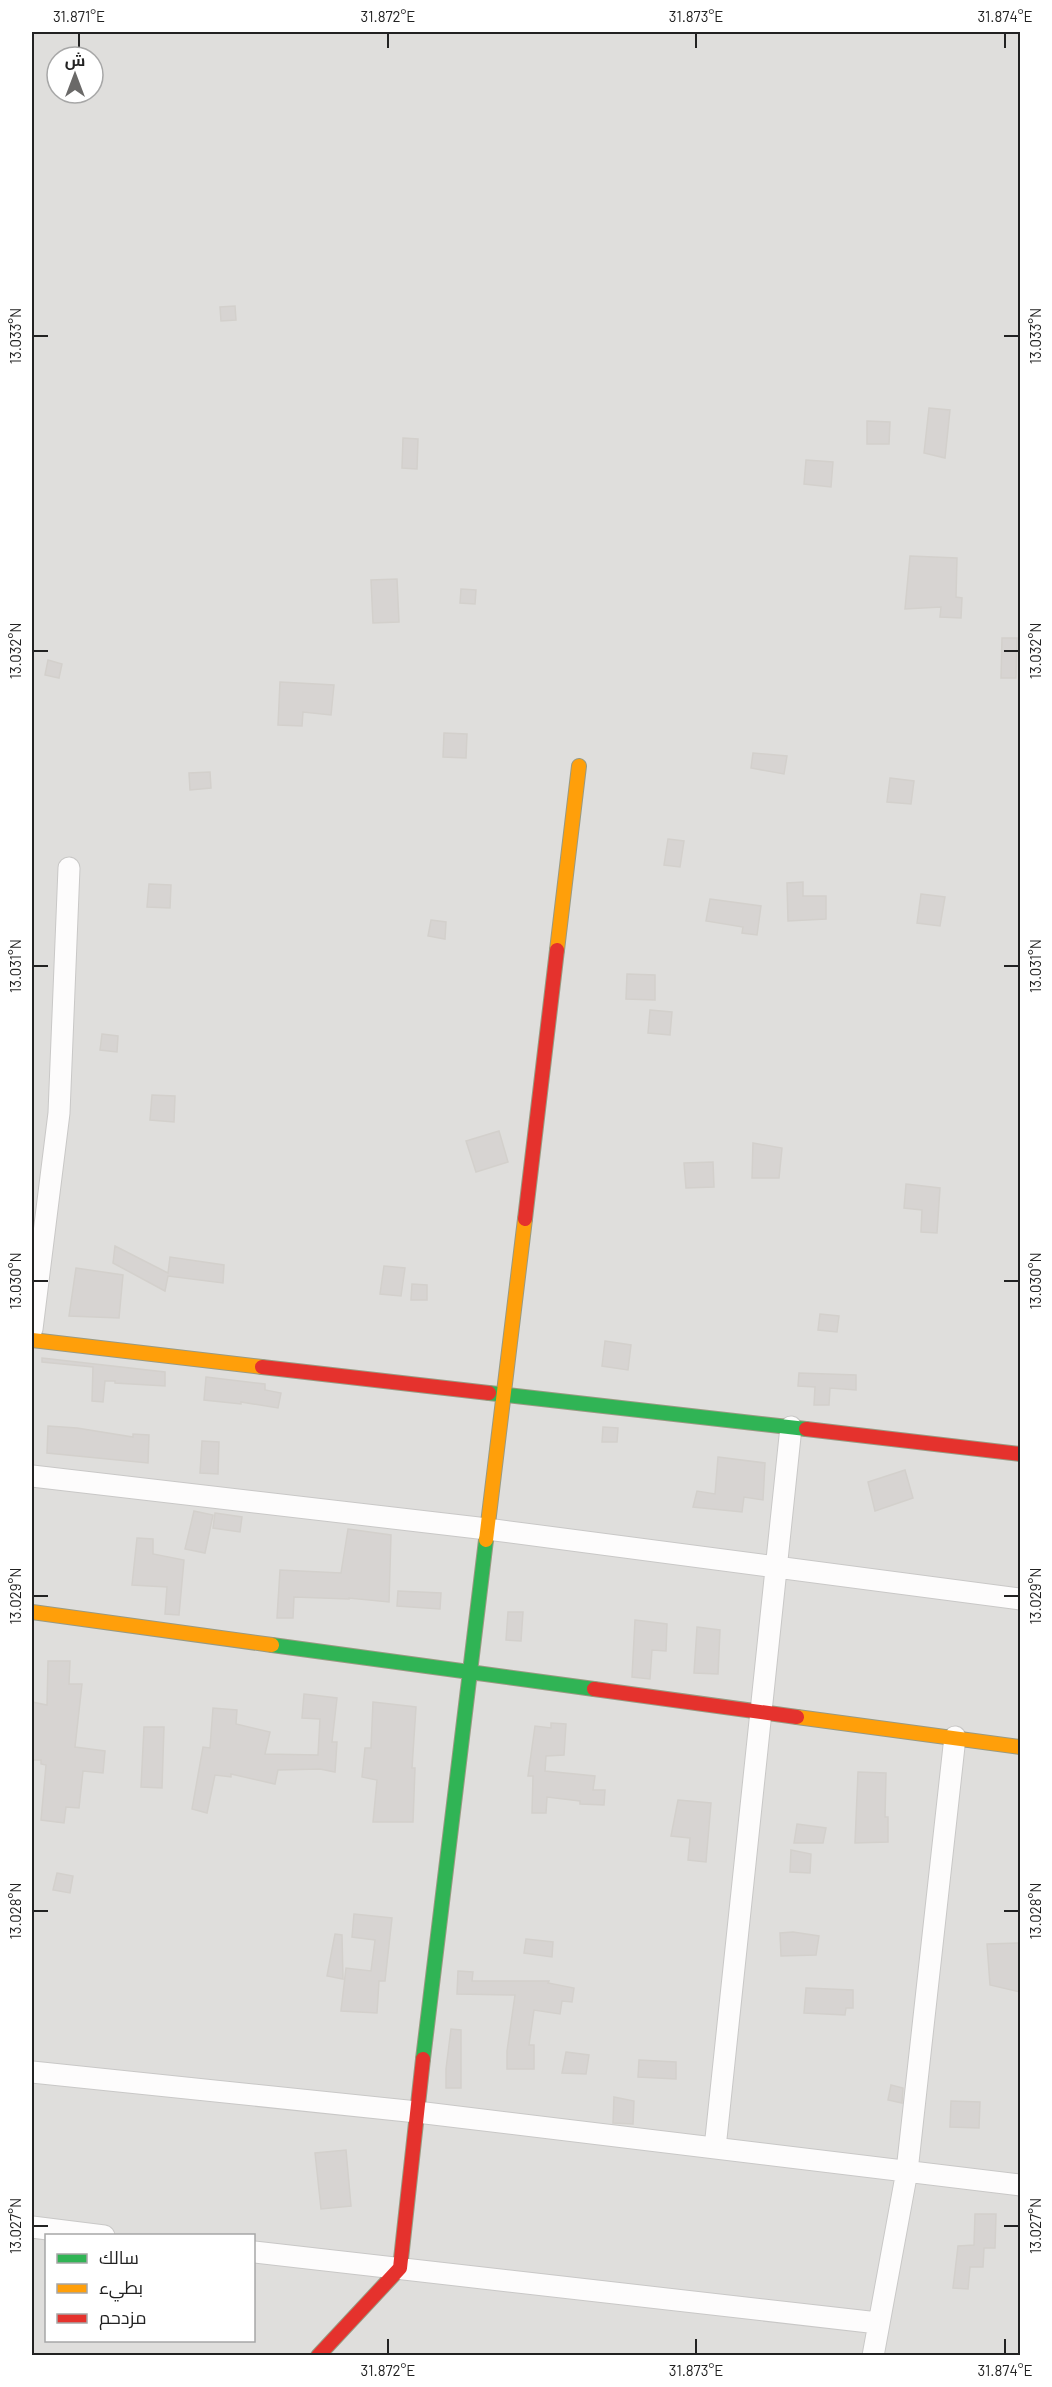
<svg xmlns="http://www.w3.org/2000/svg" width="1052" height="2387" viewBox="0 0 1052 2387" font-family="Barlow,Cairo,sans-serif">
	<rect width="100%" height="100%" fill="#f0eeeb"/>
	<path fill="#dfdedc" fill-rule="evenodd" d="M32 32H1020V2355H32ZM57 57H93V93H57ZM46 2236H254V2340H46Z"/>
	<path fill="#d7d4d2" stroke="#d3d0cc" stroke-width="1.5" d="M235 306 236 320 221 321 220 307Z
		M929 408 950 410 945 458 924 453Z
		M867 421 890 422 889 444H867Z
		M403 438 418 439 417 469 402 468Z
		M806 460 833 462 831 487 804 484Z
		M910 556 957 558 956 597 962 598 961 618 940 617 941 607 905 609Z
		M397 579 399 622 373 623 371 580Z
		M461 589 476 590 475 604 460 603Z
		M1002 638H1017L1016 678H1001Z
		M48 660 62 664 59 678 45 675Z
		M280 682 334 685 331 715 303 712 302 726 278 725Z
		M444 733 467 734 466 758 443 757Z
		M753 753 787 756 784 774 751 768Z
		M210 772 211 788 190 790 189 773Z
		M890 778 914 781 911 804 887 802Z
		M668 839 684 841 680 867 664 865Z
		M803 882V896H826V919L788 921 787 883Z
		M149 884 171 885 170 908 147 907Z
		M921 894 945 897 940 926 917 923Z
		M710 899 761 906 757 935 742 933 743 927 706 921Z
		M431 920 446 922 445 939 428 936Z
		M627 974 655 975V1000L626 999Z
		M650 1010 672 1012 670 1035 648 1033Z
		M102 1034 118 1036 117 1052 100 1050Z
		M152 1095 175 1096 174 1122 150 1120Z
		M499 1131 508 1162 476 1172 466 1141Z
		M753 1143 782 1148 779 1178H752Z
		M713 1162 714 1187 686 1188 684 1163Z
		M906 1184 940 1188 937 1233 921 1232 922 1210 904 1208Z
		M115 1246 168 1273 170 1257 224 1265 223 1283 168 1276 165 1291 113 1263Z
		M384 1266 405 1268 401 1296 380 1294Z
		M76 1268 123 1275 119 1318 69 1316Z
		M412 1284 427 1285V1300H411Z
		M820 1314 839 1316 837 1332 818 1330Z
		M605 1341 631 1345 628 1370 602 1366Z
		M42 1358 165 1372V1386L115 1383V1381H105L103 1402 92 1401 93 1367 42 1362Z
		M799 1373 856 1375V1390L830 1388 829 1405H814L815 1387 798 1386Z
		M206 1377 265 1384V1390L281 1393 278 1408 241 1402V1404L204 1400Z
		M48 1426 77 1428 133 1437V1434L149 1435 148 1463 47 1453Z
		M603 1427 618 1428 617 1442H602Z
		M202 1441 219 1442 218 1474 200 1473Z
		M718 1457 765 1463 763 1500 744 1497 742 1512 693 1507 697 1491 715 1494Z
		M905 1470 913 1498 875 1511 868 1482Z
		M194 1511 213 1515 205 1553 185 1549Z
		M215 1513 242 1517 240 1532 213 1528Z
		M348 1529 391 1535 389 1602 349 1598V1599L294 1597 293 1618H277L280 1570 341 1573Z
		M137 1538 153 1539V1554L184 1560 179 1615 165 1614 167 1587 132 1585Z
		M398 1591 441 1593 440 1609 397 1606Z
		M508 1612H523L521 1641 506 1640Z
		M635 1620 667 1624 666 1651 652 1650 650 1679 632 1677Z
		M697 1627 720 1630 718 1674 694 1673Z
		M48 1661H70L69 1684H82L75 1747 105 1751 103 1773 83 1771 79 1808 66 1807 64 1823 41 1820 46 1765 41 1764V1760H32V1702L47 1705Z
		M304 1694 337 1698 332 1742H337L335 1772 320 1769 278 1770 275 1784 231 1774V1777L215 1775 207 1813 192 1809 203 1747 210 1748 213 1708 237 1710 236 1724 270 1732 265 1754 318 1755 320 1719 302 1718Z
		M373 1702 416 1707 412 1768H415L413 1822H373L377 1780 362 1777 365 1748H371Z
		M551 1723 566 1724 564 1755 546 1756 545 1771 595 1776 593 1790H605L604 1805 580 1804V1801L547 1797 546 1813H532L533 1776H528L535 1726 551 1728Z
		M144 1727H164L162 1788 141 1787Z
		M858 1772 886 1773 885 1817H888V1842L855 1843Z
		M678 1800 711 1803 706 1862 688 1860 690 1838 671 1836Z
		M797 1824 826 1828 823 1843H794Z
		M791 1850 811 1854 810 1873 790 1872Z
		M57 1873 73 1876 70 1893 53 1890Z
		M354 1914 392 1918 385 1981H379L377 2013 341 2011 346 1968 371 1971 375 1940 352 1937Z
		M793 1932 819 1936 816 1955 781 1956 780 1933Z
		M335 1934 342 1935 343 1979 327 1976Z
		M526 1939 553 1942 552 1957 524 1953Z
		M1020 1943V1992L990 1985 987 1944Z
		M458 1971 473 1972 472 1981H549L548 1983 574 1988 572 2002 562 2001 560 2014 534 2010 529 2045H534V2069H507V2051L515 1995 457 1994Z
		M806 1988 853 1990V2008H846L845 2015 804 2013Z
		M451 2029 461 2030V2088H446V2069Z
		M566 2052 589 2055 586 2074 562 2073Z
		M639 2060 676 2062V2079L638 2077Z
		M891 2085 903 2088 902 2103 888 2100Z
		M614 2097 634 2101 633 2124 613 2123Z
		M951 2101 980 2102 979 2128 950 2127Z
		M346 2150 351 2206 321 2209 315 2153Z
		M975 2214H996L995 2248H984L983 2267H970L968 2289 953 2288 958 2246 974 2245Z"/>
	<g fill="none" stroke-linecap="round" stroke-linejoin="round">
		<defs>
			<path id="street" d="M32 1329 59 1113 69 868
				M32 1476 487 1529 1020 1599
				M32 2072 417 2112 1020 2185
				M715 2148 791 1427
				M32 2227 104 2236
				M254 2252 878 2323
				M873 2356 907 2171 955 1737"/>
			<path id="fast" d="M489 1393 806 1429
				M272 1645 594 1689
				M423 2059 486 1540"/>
			<path id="slow" d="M557 950 579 766
				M32 1340 262 1367
				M486 1540 525 1219
				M32 1612 272 1645
				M797 1717 1020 1747"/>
			<path id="jam" d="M525 1219 557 950
				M262 1367 489 1393
				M806 1429 1020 1454
				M594 1689 797 1717
				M318 2356 400 2268 423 2059"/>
		</defs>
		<use href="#street" stroke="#c9c8c7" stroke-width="23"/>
		<use href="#fast" stroke="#999a82" stroke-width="16"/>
		<use href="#slow" stroke="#999a82" stroke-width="16"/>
		<use href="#jam" stroke="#999a82" stroke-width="16"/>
		<use href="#street" stroke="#fdfcfc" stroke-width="21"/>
		<use href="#fast" stroke="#30b455" stroke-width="14"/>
		<use href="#slow" stroke="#ff9f0a" stroke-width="14"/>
		<use href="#jam" stroke="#e5322d" stroke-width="14"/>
	</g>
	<path fill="none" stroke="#222" stroke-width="2" d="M79 33V48M388 33V48M696 33V48M1005 33V48M33 336H48M1004 336H1019M33 651H48M1004 651H1019M33 966H48M1004 966H1019M33 1281H48M1004 1281H1019M33 1596H48M1004 1596H1019M33 1911H48M1004 1911H1019M33 2226H48M1004 2226H1019M388 2339V2354M696 2339V2354M1005 2339V2354"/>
	<rect width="1052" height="2387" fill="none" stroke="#ffffff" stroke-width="66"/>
	<rect x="45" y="2234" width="210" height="108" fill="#ffffff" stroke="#a7a7a7" stroke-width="1.5"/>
	<rect x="57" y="2254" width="30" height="9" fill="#30b455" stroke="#a7a7a7" stroke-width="1.5"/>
	<text x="99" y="2264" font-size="18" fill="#222222">سالك</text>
	<rect x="57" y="2284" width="30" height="9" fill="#ff9f0a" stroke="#a7a7a7" stroke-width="1.5"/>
	<text x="99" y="2294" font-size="18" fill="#222222">بطيء</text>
	<rect x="57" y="2314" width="30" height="9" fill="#e5322d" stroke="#a7a7a7" stroke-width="1.5"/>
	<text x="99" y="2324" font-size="18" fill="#222222">مزدحم</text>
	<g transform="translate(75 75)"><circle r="28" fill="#ffffff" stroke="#a7a7a7" stroke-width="1.5"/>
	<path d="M0-4.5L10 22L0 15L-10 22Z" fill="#6a6968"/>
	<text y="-9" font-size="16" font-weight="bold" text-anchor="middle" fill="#222222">ش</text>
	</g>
	<rect x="33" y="33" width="986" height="2321" fill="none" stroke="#222" stroke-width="2"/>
	<g font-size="15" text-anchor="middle" fill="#222">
		<text x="79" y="22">31.871°E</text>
		<text x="388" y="22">31.872°E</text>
		<text x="696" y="22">31.873°E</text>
		<text x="1005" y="22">31.874°E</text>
		<text transform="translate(16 336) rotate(-90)" y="5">13.033°N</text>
		<text transform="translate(1036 336) rotate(-90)" y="5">13.033°N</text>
		<text transform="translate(16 651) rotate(-90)" y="5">13.032°N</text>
		<text transform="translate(1036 651) rotate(-90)" y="5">13.032°N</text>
		<text transform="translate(16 966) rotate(-90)" y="5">13.031°N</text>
		<text transform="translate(1036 966) rotate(-90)" y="5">13.031°N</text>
		<text transform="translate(16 1281) rotate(-90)" y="5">13.030°N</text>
		<text transform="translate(1036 1281) rotate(-90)" y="5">13.030°N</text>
		<text transform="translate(16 1596) rotate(-90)" y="5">13.029°N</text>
		<text transform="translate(1036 1596) rotate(-90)" y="5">13.029°N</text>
		<text transform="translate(16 1911) rotate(-90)" y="5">13.028°N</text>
		<text transform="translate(1036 1911) rotate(-90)" y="5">13.028°N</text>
		<text transform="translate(16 2226) rotate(-90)" y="5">13.027°N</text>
		<text transform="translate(1036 2226) rotate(-90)" y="5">13.027°N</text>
		<text x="388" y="2376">31.872°E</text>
		<text x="696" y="2376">31.873°E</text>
		<text x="1005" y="2376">31.874°E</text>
	</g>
</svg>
